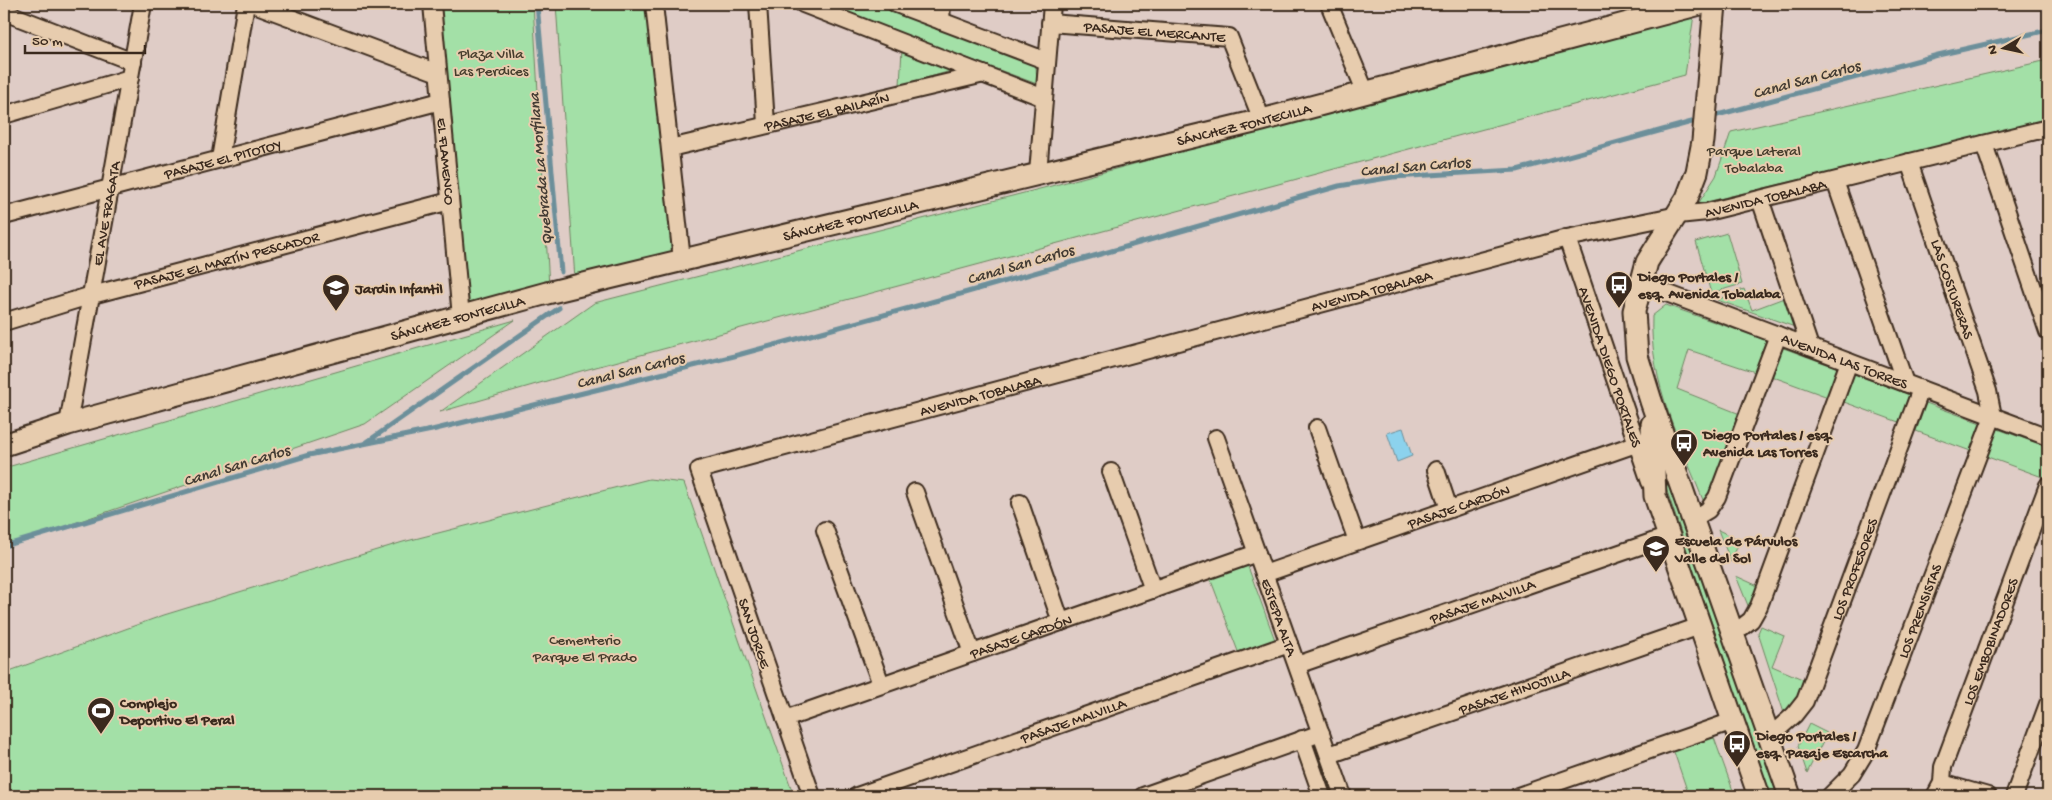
<svg xmlns="http://www.w3.org/2000/svg" width="2052" height="800" viewBox="0 0 2052 800" font-family="'Gochi Hand',sans-serif">
	<rect width="100%" height="100%" fill="#dfccc6"/>
	<filter id="ink" filterUnits="userSpaceOnUse"><feTurbulence type="fractalNoise" baseFrequency=".02" numOctaves="2"/><feDisplacementMap in="SourceGraphic" scale="10" xChannelSelector="R" yChannelSelector="G"/><feConvolveMatrix kernelMatrix="1 2 1 2 8 2 1 2 1" color-interpolation-filters="sRGB"/></filter>
	<g filter="url(#ink)">
		<path fill="#a3e0a7" stroke="#6f8562" d="M439 4H533L549 287 469 309Z
			M556 4H646L664 170 677 256 575 279Z
			M821 4H873L1036 65 1037 84Z
			M1694 15 1685 75 581 371 440 412 594 303 1055 185Z
			M902 49 962 68 900 85Z
			M2048 60V120L1698 204 1716 176 1731 132Z
			M1727 233 1742 284 1711 293 1696 242Z
			M1744 289 1752 310 1784 298 1795 327 1717 300Z
			M1666 305 1771 342 1758 373 1689 350 1677 389 1740 414 1705 505C1681 444 1649 382 1652 316Z
			M515 320 365 424 4 547V468Z
			M1778 346 1838 368 1828 397 1768 375Z
			M1854 374 1914 396 1904 424 1844 402Z
			M1926 403 1986 425 1976 453 1916 431Z
			M1995 428 2048 447V469L2045 478 1985 456Z
			M1669 474 1781 796H1770L1662 476Z
			M649 479 684 483 794 796H4V673L164 615 403 542Z
			M1718 530 1740 540 1731 562Z
			M1247 564 1275 640 1239 654 1210 578Z
			M1736 576 1758 586 1749 608Z
			M1761 626 1784 636 1772 666 1807 681 1785 716 1758 633Z
			M1809 724 1827 733 1807 773 1798 746Z
			M1713 735 1735 796H1689L1673 749Z
			M1317 748 1334 796H1329L1313 750Z"/>
		<path fill="#8cd2ed" stroke="#6c8f9a" d="M1403 428 1412 456 1397 462 1387 433Z"/>
		<g fill="none" stroke-linecap="round" stroke-linejoin="round">
			<path stroke="#6c8f9a" stroke-width="5" d="M537 4 561 272
				M1710 117 1938 55 2048 30
				M367 442 559 308
				M4 546 309 455 432 430 734 356 964 293 1339 186 1393 177 1517 170 1699 120"/>
			<defs>
				<g id="minor">
					<path d="M254 4 438 73"/>
					<path id="s1" d="M432 4 461 317"/>
					<path d="M654 4 682 260"/>
					<path d="M758 4 766 124"/>
					<path d="M803 4 1044 98"/>
					<path d="M896 4 1047 61"/>
					<path d="M1329 4 1365 91"/>
					<path d="M4 12 133 62"/>
					<path d="M941 21 942 4"/>
					<path id="s2" d="M1050 23 1229 37 1262 120"/>
					<path d="M4 115 130 78"/>
					<path d="M1984 144 2048 332"/>
					<path id="s3" d="M670 148 984 74"/>
					<path d="M220 159 246 4"/>
					<path d="M1038 173 1052 4"/>
					<path d="M1835 181 1905 383"/>
					<path d="M1760 199 1810 347"/>
					<path id="s4" d="M4 216 441 101"/>
					<path id="s5" d="M1567 238 1650 482"/>
					<path id="s6" d="M1640 283 2048 437"/>
					<path id="s7" d="M4 322 92 295 450 201"/>
					<path id="s8" d="M68 424 143 4"/>
					<path d="M1317 428 1357 541"/>
					<path id="s9" d="M1216 438 1343 796"/>
					<path d="M1436 470 1449 509"/>
					<path d="M1111 472 1153 590"/>
					<path d="M915 492 972 653"/>
					<path d="M1020 503 1061 622"/>
					<path d="M1693 519 1708 510 1717 497 1778 335"/>
					<path d="M825 530 881 684"/>
					<path id="s10" d="M1264 574 1653 438"/>
					<path d="M1733 634 1751 620 1759 606 1849 362"/>
					<path id="s11" d="M1297 665 1669 536"/>
					<path id="s12" d="M785 719 1257 553"/>
					<path id="s13" d="M1769 737 1794 715 1805 701 1921 389"/>
					<path d="M1302 739 1322 796"/>
					<path id="s14" d="M1329 755 1700 626"/>
					<path d="M1942 783 1988 796"/>
					<path id="s15" d="M812 796 699 470 1567 238 1678 215 1707 212 2048 128"/>
					<path id="s16" d="M857 796 1289 644"/>
					<path d="M1143 796 1321 733"/>
					<path d="M1518 796 1733 721"/>
					<path id="s17" d="M1830 796 1852 774 1866 751 1993 416 1988 391 1909 162"/>
					<path id="s18" d="M1935 796 1942 783 1943 767 2048 485"/>
					<path d="M2014 796 2048 704"/>
				</g>
				<g id="tertiary">
					<path d="M1715 4 1703 141 1697 172 1687 198 1647 262 1634 311 1637 356 1651 401 1790 796"/>
					<path d="M1652 424 1655 496 1759 796"/>
					<path id="s19" d="M4 445 68 424 547 293 1262 120 1700 4"/>
				</g>
			</defs>
			<use href="#minor" stroke="#3b2a1e" stroke-width="20"/>
			<use href="#tertiary" stroke="#3b2a1e" stroke-width="25"/>
			<use href="#minor" stroke="#e7ccae" stroke-width="16"/>
			<use href="#tertiary" stroke="#e7ccae" stroke-width="21"/>
		</g>
	</g>
	<defs>
		<symbol id="bus-pin" viewBox="-11 -11 22 30"><path d="M0 17L-7.5 6A9.5 9.5 0 1 1 7.5 6Z" fill="#3b2a1e" stroke="#e7ccae"/><path d="M-5-6H5V4H4V6H2V4H-2V6H-4V4H-5ZM-3.5-4V0h7V-4ZM-3.5 1.2v1.5H-2V1.2ZM2 1.2v1.5H3.5V1.2Z" fill="#fff"/></symbol>
		<symbol id="school-pin" viewBox="-11 -11 22 30"><path d="M0 17L-7.5 6A9.5 9.5 0 1 1 7.5 6Z" fill="#3b2a1e" stroke="#e7ccae"/><path d="M0-5L7-2L0 1L-7-2ZM-4 1L0 2.5L4 1V4Q0 6-4 4Z" fill="#fff"/></symbol>
		<symbol id="stadium-pin" viewBox="-11 -11 22 30"><path d="M0 17L-7.5 6A9.5 9.5 0 1 1 7.5 6Z" fill="#3b2a1e" stroke="#e7ccae"/><path d="M0-5a6.5 5 0 1 0 0 10a6.5 5 0 1 0 0-10ZM-3.5-1.8h7v3.6h-7Z" fill="#fff"/></symbol>
	</defs>
	<g fill-rule="evenodd">
		<use href="#bus-pin" x="1603" y="269" width="32" height="43"/>
		<use href="#school-pin" x="320" y="272" width="32" height="43"/>
		<use href="#bus-pin" x="1668" y="427" width="32" height="43"/>
		<use href="#school-pin" x="1640" y="533" width="32" height="43"/>
		<use href="#stadium-pin" x="85" y="695" width="32" height="43"/>
		<use href="#bus-pin" x="1721" y="728" width="32" height="43"/>
	</g>
	<g text-anchor="middle" stroke-width="4" stroke-linejoin="round" paint-order="stroke">
		<g font-size="15" fill="#3b2a1e" stroke="#e7ccae">
			<text dy="5" stroke="none"><textPath href="#s2" startOffset="105">PASAJE EL MERCANTE</textPath></text>
			<text dy="5" stroke="none"><textPath href="#s3" startOffset="161">PASAJE EL BAILARÍN</textPath></text>
			<text dy="5" stroke="none"><textPath href="#s19" startOffset="1281">SÁNCHEZ FONTECILLA</textPath></text>
			<text dy="5" stroke="none"><textPath href="#s4" startOffset="226">PASAJE EL PITOTOY</textPath></text>
			<text dy="5" stroke="none"><textPath href="#s1" startOffset="158">EL FLAMENCO</textPath></text>
			<text dy="5" stroke="none"><textPath href="#s15" startOffset="1446">AVENIDA TOBALABA</textPath></text>
			<text dy="5" stroke="none"><textPath href="#s8" startOffset="214">EL AVE FRAGATA</textPath></text>
			<text dy="5" stroke="none"><textPath href="#s19" startOffset="876">SÁNCHEZ FONTECILLA</textPath></text>
			<text dy="5" stroke="none"><textPath href="#s7" startOffset="231">PASAJE EL MARTÍN PESCADOR</textPath></text>
			<text transform="translate(1953 289) rotate(71)" y="5">LAS COSTURERAS</text>
			<text dy="5" stroke="none"><textPath href="#s15" startOffset="1041">AVENIDA TOBALABA</textPath></text>
			<text dy="5" stroke="none"><textPath href="#s19" startOffset="471">SÁNCHEZ FONTECILLA</textPath></text>
			<text dy="5" stroke="none"><textPath href="#s6" startOffset="219">AVENIDA LAS TORRES</textPath></text>
			<text dy="5" stroke="none"><textPath href="#s5" startOffset="136">AVENIDA DIEGO PORTALES</textPath></text>
			<text dy="5" stroke="none"><textPath href="#s15" startOffset="636">AVENIDA TOBALABA</textPath></text>
			<text dy="5" stroke="none"><textPath href="#s10" startOffset="206">PASAJE CARDÓN</textPath></text>
			<text dy="5" stroke="none"><textPath href="#s13" startOffset="192">LOS PROFESORES</textPath></text>
			<text dy="5" stroke="none"><textPath href="#s11" startOffset="196">PASAJE MALVILLA</textPath></text>
			<text dy="5" stroke="none"><textPath href="#s17" startOffset="208">LOS PRENSISTAS</textPath></text>
			<text dy="5" stroke="none"><textPath href="#s9" startOffset="190">ESTEPA ALTA</textPath></text>
			<text transform="translate(755 633) rotate(71)" y="5">SAN JORGE</text>
			<text dy="5" stroke="none"><textPath href="#s12" startOffset="250">PASAJE CARDÓN</textPath></text>
			<text dy="5" stroke="none"><textPath href="#s18" startOffset="165">LOS EMBOBINADORES</textPath></text>
			<text dy="5" stroke="none"><textPath href="#s14" startOffset="196">PASAJE HINOJILLA</textPath></text>
			<text dy="5" stroke="none"><textPath href="#s16" startOffset="229">PASAJE MALVILLA</textPath></text>
		</g>
		<g font-size="15" fill="#453c2c" stroke="#e7ccae">
			<text x="491" y="58">Plaza Villa<tspan x="491" dy="17">Las Perdices</tspan></text>
			<text x="1754" y="155">Parque Lateral<tspan x="1754" dy="17">Tobalaba</tspan></text>
			<text x="585" y="644">Cementerio<tspan x="585" dy="17">Parque El Prado</tspan></text>
		</g>
		<g font-size="15" font-weight="bold" fill="#3b2a1e" stroke="#e7ccae" text-anchor="start">
			<text x="1638" y="281">Diego Portales /<tspan x="1638" dy="17">esq. Avenida Tobalaba</tspan></text>
			<text x="355" y="293">Jardin Infantil</text>
			<text x="1703" y="439">Diego Portales / esq.<tspan x="1703" dy="17">Avenida Las Torres</tspan></text>
			<text x="1675" y="545">Escuela de Párvulos<tspan x="1675" dy="17">Valle del Sol</tspan></text>
			<text x="120" y="707">Complejo<tspan x="120" dy="17">Deportivo El Peral</tspan></text>
			<text x="1756" y="740">Diego Portales /<tspan x="1756" dy="17">esq. Pasaje Escarcha</tspan></text>
		</g>
		<g font-size="16" font-style="italic" fill="#433b33" stroke="#e7ccae">
			<text transform="translate(1806 78) rotate(-15)" y="6">Canal San Carlos</text>
			<text transform="translate(1415 165) rotate(-5)" y="6">Canal San Carlos</text>
			<text transform="translate(539 169) rotate(-95)" y="6">Quebrada La Morfilana</text>
			<text transform="translate(1020 263) rotate(-16)" y="6">Canal San Carlos</text>
			<text transform="translate(630 369) rotate(-14)" y="6">Canal San Carlos</text>
			<text transform="translate(236 464) rotate(-17)" y="6">Canal San Carlos</text>
		</g>
	</g>
	<rect width="2052" height="800" fill="none" stroke="#e7ccae" stroke-width="20"/>
	<rect x="10" y="10" width="2032" height="780" fill="none" stroke="#3b2a1e" stroke-width="2" filter="url(#ink)"/>
	<g transform="translate(2004 48) rotate(261)" stroke="#e7ccae" stroke-width="4" paint-order="stroke">
	<path d="M0-4L9 19L0 12L-9 19Z" fill="#3b2a1e"/>
	<text y="-8" font-size="14" font-weight="bold" text-anchor="middle" fill="#3b2a1e">N</text>
	</g>
	<path d="M25 45v8h120v-8" fill="none" stroke="#3b2a1e" stroke-width="2.5"/>
	<text x="32" y="45" font-size="15" fill="#3b2a1e" stroke="#e7ccae" stroke-width="4" paint-order="stroke">50 m</text>
</svg>
